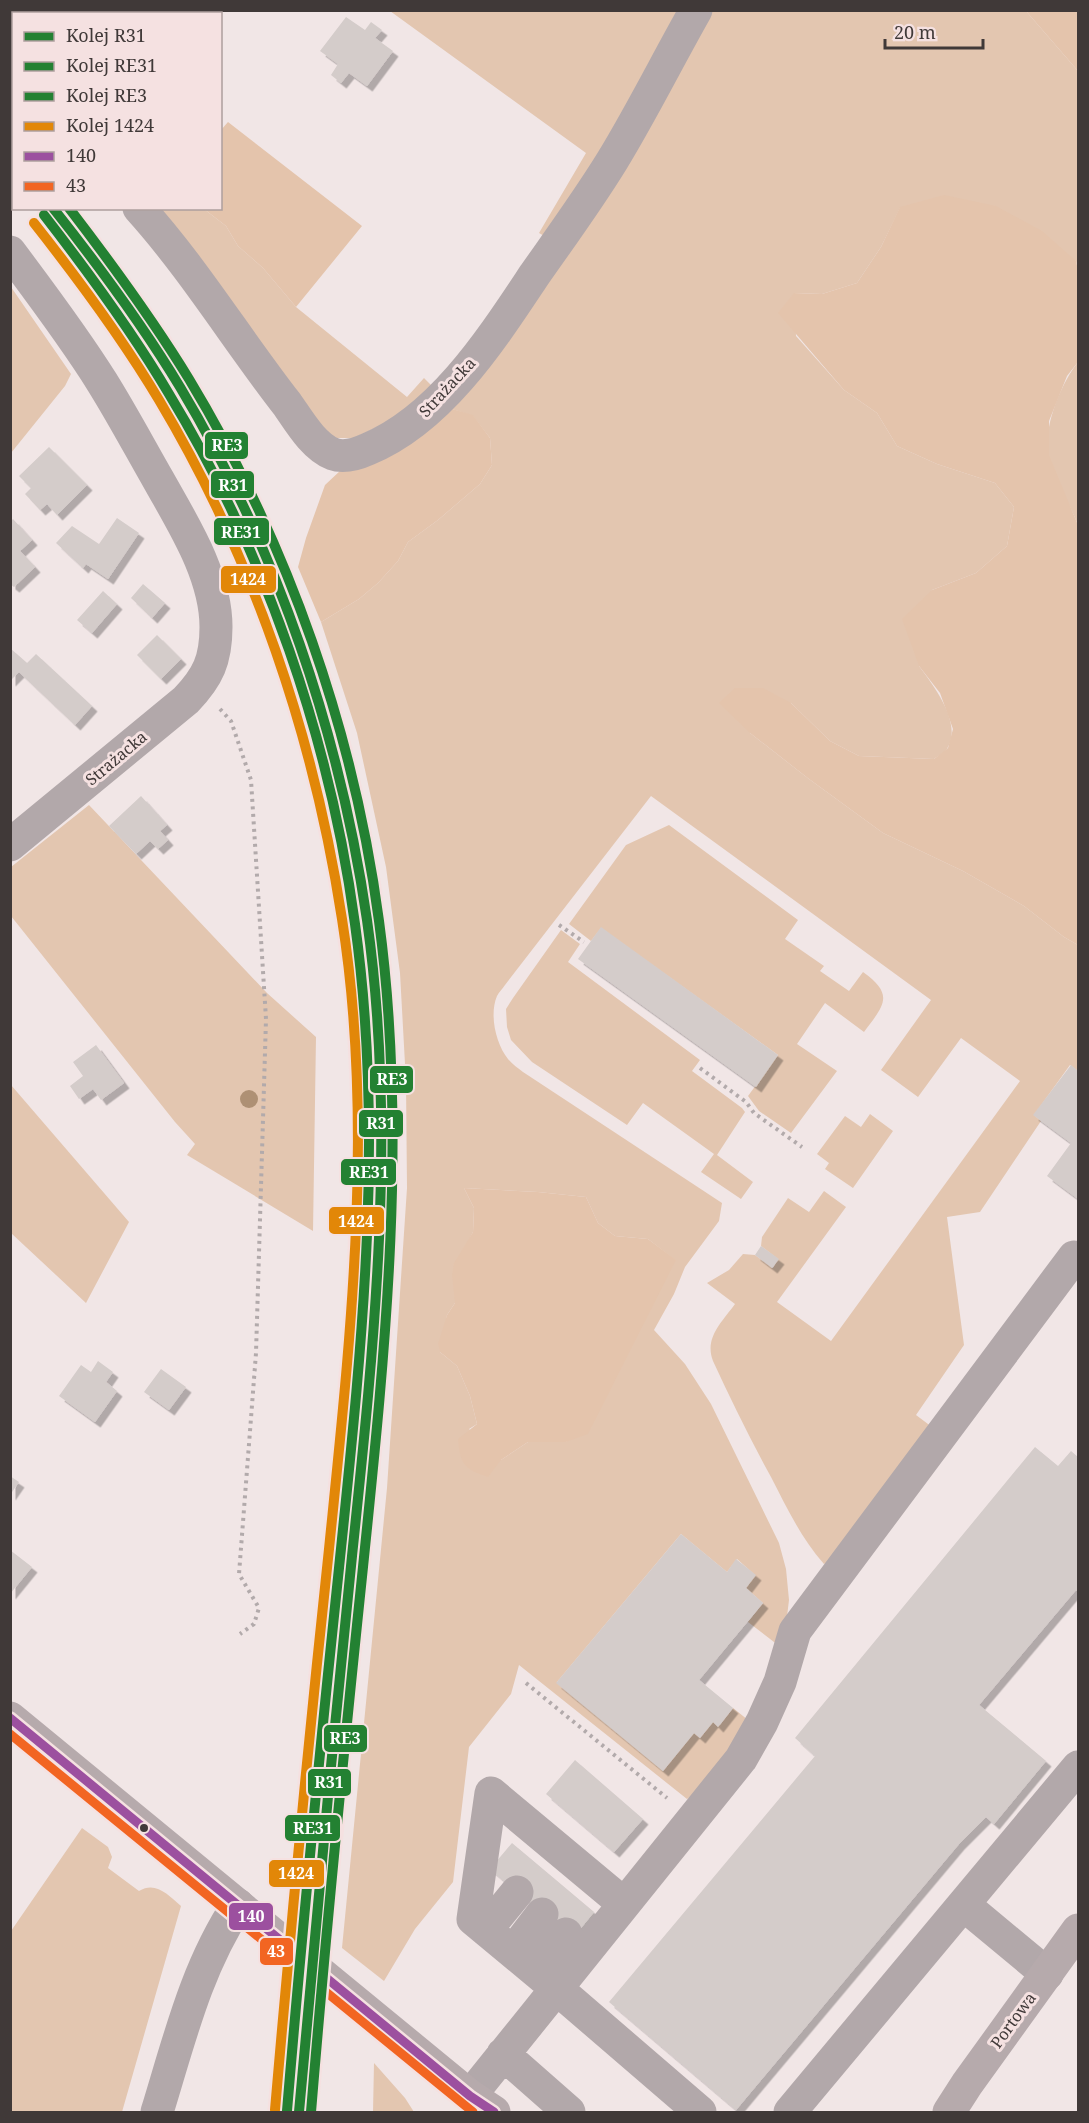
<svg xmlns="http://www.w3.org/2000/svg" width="1089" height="2123" viewBox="0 0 1089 2123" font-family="'Noto Serif',serif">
	<defs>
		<filter id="shadow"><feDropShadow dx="5.5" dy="5.5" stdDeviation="0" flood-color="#0004"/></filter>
	</defs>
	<rect width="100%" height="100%" fill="#f1e6e6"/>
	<path fill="#e3c6b0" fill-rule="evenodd" d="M390 11H687L546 237 539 233 586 153Z
		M707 11H1026L1078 71V270L1076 261 900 208 881 247 857 283 822 294 794 293 796 336 844 390 877 413 897 446 937 464 995 483 1014 507 1007 546 976 573 932 590 919 666C933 685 962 722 948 747 946 752 938 756 934 759L859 756 830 741 791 703 750 733 809 779 883 833 963 871 1024 906 1064 937 1078 945V1071L1070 1065 1034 1115 1041 1121 980 1212 947 1217 964 1345 916 1415 936 1430 847 1552 824 1564C801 1538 787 1508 771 1477 750 1439 731 1400 713 1361 704 1338 722 1322 735 1304L707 1283 729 1270 743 1254 755 1255 773 1268 778 1259 761 1246 762 1237 788 1198 809 1212 824 1191 846 1207 777 1302 831 1341 1020 1081 961 1038 918 1097 881 1070 931 1000 651 796 505 985C503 988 499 992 497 996 489 1015 496 1044 508 1059 512 1064 518 1068 523 1072L722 1203 719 1221 685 1267 674 1294 654 1330 685 1364 711 1404 779 1543 786 1569 789 1600 783 1649 748 1622 763 1603 746 1588 755 1575 737 1559 727 1572 681 1534 557 1682 663 1771 694 1733 700 1738 713 1722 720 1725 733 1708 753 1724 713 1781 687 1799 519 1665 511 1694 469 1747 453 1882 415 1929 384 1981 342 1948 387 1488 407 1188 406 1082 400 973 386 867 357 733 321 622 359 599 378 583 398 561 408 542 438 520 480 484 492 465 490 438 473 416 449 408ZM464 1188 538 1192 586 1197 598 1223 615 1236 648 1239 675 1260 633 1342 566 1442H528L501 1460 469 1429 477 1424 470 1396 457 1366 440 1352 447 1315 455 1303 466 1246 473 1232 474 1208Z
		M157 209H204L226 226 238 246 263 268 296 307 407 397 424 378 434 388 419 407 354 438H337L326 435Z
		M11 287 71 374 65 386 11 453Z
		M1078 362V525C1070 505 1054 476 1049 457 1042 428 1061 384 1078 362Z
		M89 805 267 993 316 1037 313 1231 187 1155 195 1144 175 1122 11 916V867Z
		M669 825 798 920 785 939 824 966 820 971 849 991 863 972C895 995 884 1005 864 1032L825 1003 797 1044 837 1071 791 1133 759 1111 748 1096 778 1055 601 928 591 941 569 924 626 845Z
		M561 930 580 944 568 962 700 1060 692 1071 742 1108 745 1112 717 1155 753 1182 741 1199 701 1172 714 1154 643 1103 627 1125 532 1062 511 1040 507 1027 506 1009 513 998Z
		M11 1085 129 1222 86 1303 11 1233Z
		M870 1114 893 1131 853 1188 825 1169 829 1163 817 1154 845 1116 861 1127Z
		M82 1828 108 1847 112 1857 108 1868 139 1891C156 1881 168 1895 181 1906L122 2112H11V1931Z
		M374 2063 405 2098 414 2112H373Z"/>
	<path fill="#e4c4ac" d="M1026 11H1078V71Z
		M228 122 362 226 296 307 263 268 238 246 226 226 204 209 220 208 221 130Z
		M944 195 996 206 1042 231 1076 261 1078 270V362L1067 376 1049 421V455L1078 525V945L1064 937 1024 906 963 871 883 833 809 779 750 733 719 703 735 688H763L791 703 830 741 859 756 934 759 948 748 953 729 940 693 919 666 902 619 932 590 976 573 1007 546 1014 507 995 483 937 464 897 446 877 413 844 390 778 313 794 293 822 294 857 283 881 247 900 207Z
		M449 408 473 415 490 438 492 465 480 484 438 520 408 542 398 561 378 583 359 599 321 622 298 567 306 538 325 485 341 470Z
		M464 1188 538 1192 586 1197 598 1223 615 1236 648 1239 676 1260 588 1434 566 1442H528L501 1460 488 1477C464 1469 460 1464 458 1439L477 1424 470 1396 457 1366 440 1352 438 1344 447 1315 455 1303 452 1275 454 1263 473 1232 474 1208Z"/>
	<path fill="#d4ccca" filter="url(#shadow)" d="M72 10H146L143 14H70Z
		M346 17 365 30 371 22 382 30 375 38 393 51 367 86 349 73 341 83 331 75 338 64 320 51Z
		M49 447 87 485 57 515 47 504 40 510 25 494 31 488 19 476Z
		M117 518 139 533 108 579 86 564 83 568 56 543 72 526 99 544Z
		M13 519 32 540 20 551 35 567 14 587 10 584V522Z
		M143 584 165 603 152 618 131 598Z
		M103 591 117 604 92 633 77 620Z
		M157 635 181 659 161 679 137 655Z
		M10 648 27 663 36 654 92 706 75 725 19 672 10 681Z
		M141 796 167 825 160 831 168 840 158 849 150 841 136 854 109 826Z
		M601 927 778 1055 756 1087 578 959Z
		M96 1045 124 1083 101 1100 93 1089 79 1099 70 1086 83 1076 73 1062Z
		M1071 1065 1078 1071V1199L1047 1176 1071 1143 1033 1115Z
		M761 1246 779 1259 772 1268 755 1255Z
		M98 1361 113 1372 106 1382 117 1391 95 1422 59 1396 81 1365 91 1372Z
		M161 1369 186 1387 169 1410 144 1392Z
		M1035 1447 1058 1466 1071 1451 1078 1457V1592L1076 1590 979 1705 1046 1761 994 1824 986 1817 959 1844 736 2110 609 2002 815 1756 795 1738Z
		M10 1476 19 1482 10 1495Z
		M681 1534 727 1572 736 1559 756 1575 746 1588 763 1603 699 1680 733 1708 718 1727 713 1722 700 1738 694 1733 663 1771 556 1683Z
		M10 1550 32 1567 10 1594Z
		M575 1760 643 1819 614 1852 546 1794Z
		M512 1843 594 1912 572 1939 490 1869Z"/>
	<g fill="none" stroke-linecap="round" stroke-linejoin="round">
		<path stroke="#b2aaab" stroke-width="4" stroke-dasharray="3 4.5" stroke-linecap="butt" d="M220 709 231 721 251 780 266 1019 256 1353 239 1574 259 1608 254 1624 240 1634
			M559 925 584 942
			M700 1068 746 1102 754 1113 802 1147
			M526 1683 667 1798"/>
		<path stroke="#b2a8aa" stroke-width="33" d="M10 80 14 83
			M139 208C194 269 237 340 287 404 299 421 313 446 333 454 344 458 357 454 368 449 441 419 493 337 535 274 561 237 588 200 612 161 642 112 667 61 696 10
			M10 252C42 295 74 337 102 382 122 414 140 448 159 481 183 524 216 575 216 627 216 660 208 677 186 700L10 845
			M624 1904 491 1793 473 1919 556 1988 700 2112
			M964 1905 1047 1974
			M486 1930 517 1892
			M513 1952 542 1914
			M536 1971 566 1934
			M503 2054 569 2112
			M470 2096 741 1759 762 1722 780 1682 795 1631 1074 1257
			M157 2112C179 2041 196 1968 238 1905
			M790 2112 1078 1767"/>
		<path stroke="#b6aaac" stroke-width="33" d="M10 1718 470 2096 494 2112
			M949 2112 967 2084 1078 1930"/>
		<defs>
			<path id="bus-1" d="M10 1718 470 2096 494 2112"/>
			<path id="bus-2" d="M10 1734 473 2112"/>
		</defs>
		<use href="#bus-1" stroke="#f5e1e1" stroke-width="14"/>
		<use href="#bus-2" stroke="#f5e1e1" stroke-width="14"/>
		<use href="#bus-1" stroke="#9c509f" stroke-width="9"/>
		<use href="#bus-2" stroke="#f26522" stroke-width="9"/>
		<defs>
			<path id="rail-1" d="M53 208C99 266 142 324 180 387 277 549 340 734 367 920 397 1131 374 1346 352 1556 333 1741 315 1927 299 2112"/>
			<path id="rail-2" d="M44 215C89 273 132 331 169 394 266 554 330 739 355 924 385 1138 361 1354 339 1568 320 1749 302 1930 287 2111"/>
			<path id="rail-3" d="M69 208C112 264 153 320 189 379 288 543 354 732 379 921 408 1136 385 1353 363 1567 344 1749 326 1930 311 2112"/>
			<path id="rail-4" d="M34 223C79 280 122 338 159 400 254 559 314 737 342 919 375 1127 350 1341 329 1549 309 1736 291 1923 275 2110"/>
		</defs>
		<use href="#rail-1" stroke="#f5e1e1" stroke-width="15"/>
		<use href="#rail-2" stroke="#f5e1e1" stroke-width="15"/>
		<use href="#rail-3" stroke="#f5e1e1" stroke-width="15"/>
		<use href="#rail-4" stroke="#f5e1e1" stroke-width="15"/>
		<use href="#rail-1" stroke="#238132" stroke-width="10"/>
		<use href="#rail-2" stroke="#238132" stroke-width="10"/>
		<use href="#rail-3" stroke="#238132" stroke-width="10"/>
		<use href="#rail-4" stroke="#e28708" stroke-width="10"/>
	</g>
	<circle fill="#ae9074" cx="249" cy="1099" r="9"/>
	<circle fill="#403938" stroke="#f5e1e1" stroke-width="2" cx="144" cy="1828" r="5"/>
	<g text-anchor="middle" stroke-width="6" stroke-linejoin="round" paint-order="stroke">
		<g font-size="16" fill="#403938" stroke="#f5e1e1">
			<text transform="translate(447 387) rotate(-47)" y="6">Strażacka</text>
			<text transform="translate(116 758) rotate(-40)" y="6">Strażacka</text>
			<text transform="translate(1013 2020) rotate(-54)" y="6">Portowa</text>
		</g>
	</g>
	<g stroke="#f5e1e1" stroke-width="2">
		<rect x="204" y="431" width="45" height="29" rx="6" fill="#238132"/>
		<rect x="210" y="470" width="45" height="29" rx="6" fill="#238132"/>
		<rect x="213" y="517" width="57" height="29" rx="6" fill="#238132"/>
		<rect x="220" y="565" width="57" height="29" rx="6" fill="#e28708"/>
		<rect x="369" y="1065" width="45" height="29" rx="6" fill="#238132"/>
		<rect x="358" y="1109" width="46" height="29" rx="6" fill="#238132"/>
		<rect x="340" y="1158" width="57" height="28" rx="6" fill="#238132"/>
		<rect x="328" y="1206" width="57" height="29" rx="6" fill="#e28708"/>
		<rect x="323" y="1724" width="45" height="29" rx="6" fill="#238132"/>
		<rect x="307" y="1768" width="45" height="29" rx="6" fill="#238132"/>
		<rect x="284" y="1814" width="57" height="28" rx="6" fill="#238132"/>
		<rect x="268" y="1859" width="57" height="29" rx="6" fill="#e28708"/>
		<rect x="228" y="1902" width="46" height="29" rx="6" fill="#9c509f"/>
		<rect x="259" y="1937" width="35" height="29" rx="6" fill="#f26522"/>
	</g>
	<g font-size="16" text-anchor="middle" font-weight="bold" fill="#fff">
		<text x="227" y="451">RE3</text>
		<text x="233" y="491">R31</text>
		<text x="241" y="538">RE31</text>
		<text x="248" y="585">1424</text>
		<text x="392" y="1085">RE3</text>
		<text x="381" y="1129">R31</text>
		<text x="369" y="1178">RE31</text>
		<text x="356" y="1227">1424</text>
		<text x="345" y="1744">RE3</text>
		<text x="329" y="1788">R31</text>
		<text x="313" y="1834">RE31</text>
		<text x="296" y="1879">1424</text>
		<text x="251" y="1922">140</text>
		<text x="276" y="1957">43</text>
	</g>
	<rect width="1089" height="2123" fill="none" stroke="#403938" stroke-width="24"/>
	<rect x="12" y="12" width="210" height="198" fill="#f5e1e1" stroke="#ad9e9d" stroke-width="1.5"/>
	<rect x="24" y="32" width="30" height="9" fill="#238132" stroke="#ad9e9d" stroke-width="1.5"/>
	<text x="66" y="42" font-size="18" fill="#403938">Kolej R31</text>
	<rect x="24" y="62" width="30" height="9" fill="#238132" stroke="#ad9e9d" stroke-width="1.5"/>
	<text x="66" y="72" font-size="18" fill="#403938">Kolej RE31</text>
	<rect x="24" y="92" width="30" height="9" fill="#238132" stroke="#ad9e9d" stroke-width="1.5"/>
	<text x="66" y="102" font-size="18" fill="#403938">Kolej RE3</text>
	<rect x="24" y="122" width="30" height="9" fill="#e28708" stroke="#ad9e9d" stroke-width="1.5"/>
	<text x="66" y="132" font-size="18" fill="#403938">Kolej 1424</text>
	<rect x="24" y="152" width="30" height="9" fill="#9c509f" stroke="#ad9e9d" stroke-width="1.5"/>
	<text x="66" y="162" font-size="18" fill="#403938">140</text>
	<rect x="24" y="182" width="30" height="9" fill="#f26522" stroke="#ad9e9d" stroke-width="1.5"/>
	<text x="66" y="192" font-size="18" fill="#403938">43</text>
	<path d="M885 39v9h98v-9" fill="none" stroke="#403938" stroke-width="3"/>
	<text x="894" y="39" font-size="18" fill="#403938" stroke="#f5e1e1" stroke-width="4.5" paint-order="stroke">20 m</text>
</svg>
